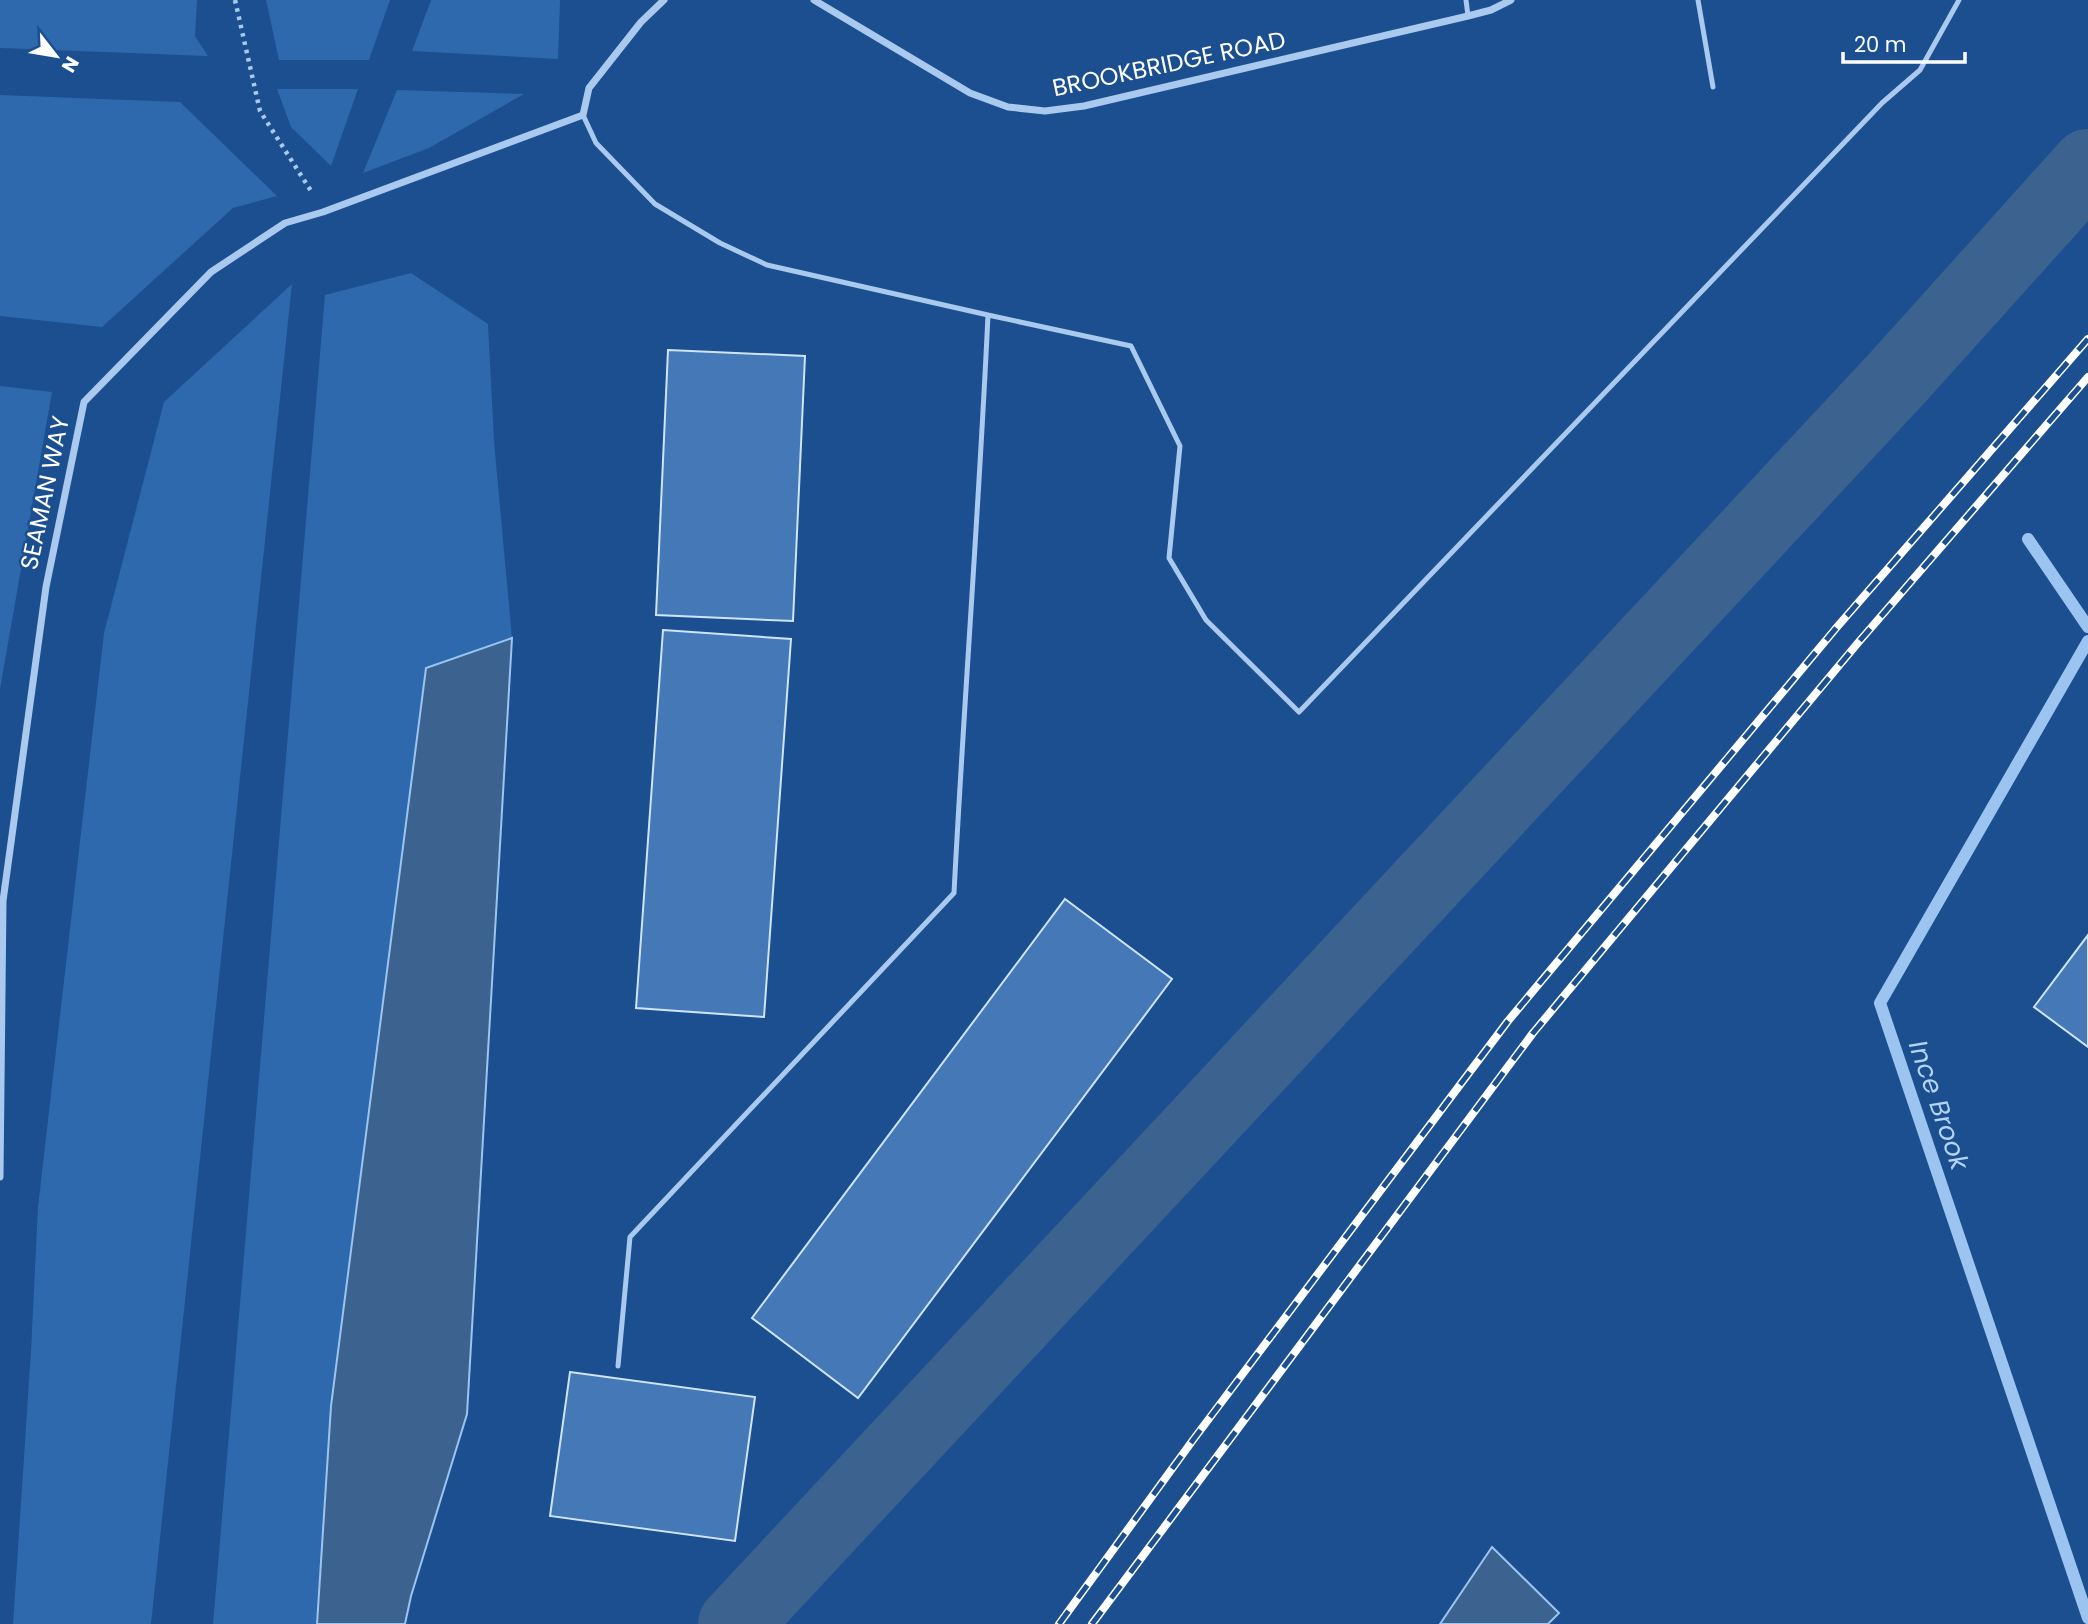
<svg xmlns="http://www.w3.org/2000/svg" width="2088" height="1624" viewBox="0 0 2088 1624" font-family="Poppins,sans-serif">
	<rect width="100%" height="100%" fill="#1b4f8f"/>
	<path fill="#2e69ad" d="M0 0H197L195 36 208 56 0 48Z
		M266 0H390L369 60H279Z
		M431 0H560L558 59 412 51Z
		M277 89H358L331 166 291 127Z
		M397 90 524 94 429 148 363 173Z
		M0 95 180 102 277 196 233 208 102 327 0 316Z
		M411 273 488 324 494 441 512 638 426 668 331 1406 317 1624H213L325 295Z
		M292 284 151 1624H13L31 1351 38 1207 104 633 164 402Z
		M0 386 52 392 0 689Z"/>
	<path fill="#3c6290" stroke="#9cc4f0" stroke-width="2" d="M512 638 467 1414 411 1596 405 1624H317L331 1406 426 668Z
		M1492 1547 1559 1613 1548 1624H1440Z"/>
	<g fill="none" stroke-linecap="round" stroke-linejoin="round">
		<path stroke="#9cc4f0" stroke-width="12" d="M2028 539 2088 627
			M2088 641 1880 1003 2088 1618"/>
		<path stroke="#3c6290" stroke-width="74" d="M735 1624 1899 376 2088 166"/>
	</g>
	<path fill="#4478b7" stroke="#cfe3fa" stroke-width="2" d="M668 350 805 356 793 621 656 615Z
		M663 630 791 639 764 1017 636 1008Z
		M1065 899 1172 979 858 1398 752 1318Z
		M2088 935V1047L2034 1007Z
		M570 1372 755 1397 735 1541 550 1516Z"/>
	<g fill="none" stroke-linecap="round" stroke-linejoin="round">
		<path stroke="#a9c9ee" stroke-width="4.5" stroke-dasharray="3.5 5" stroke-linecap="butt" d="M235 0 260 111 311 191"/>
		<path stroke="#a9c9ee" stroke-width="5" d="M1466 0 1468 16
			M1698 0 1713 87
			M583 115 596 143 655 204 720 243 767 265 988 315C979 508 964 701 954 893L630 1237 618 1366
			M988 315 1131 346 1180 446 1169 558 1206 620 1299 712 1882 103 1920 70 1959 0"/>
		<path stroke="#a9c9ee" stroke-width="7" d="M814 0 970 93 1008 107 1045 111 1084 106 1468 16 1491 10 1511 0
			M0 1177 3 901 46 587 84 402 211 272 285 223 323 212 583 115 589 88 641 22 664 0"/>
		<defs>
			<path id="rail" d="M1059 1624 1193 1440 1508 1021 1837 627 2088 339
				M1092 1624 1533 1033 1857 644 2088 377"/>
		</defs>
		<use href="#rail" stroke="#fff" stroke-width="8"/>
		<use href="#rail" stroke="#1b4f8f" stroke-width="5" stroke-dasharray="16" stroke-linecap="butt"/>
	</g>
	<g text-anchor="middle" stroke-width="5" stroke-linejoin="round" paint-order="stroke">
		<g font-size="24" fill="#fff" stroke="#1b4f8f">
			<text transform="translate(1169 64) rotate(-12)" y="8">BROOKBRIDGE ROAD</text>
			<text transform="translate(45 493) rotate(-78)" y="8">SEAMAN WAY</text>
		</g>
		<g font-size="26" font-style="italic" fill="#b5d3f5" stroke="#1b4f8f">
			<text transform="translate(1939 1105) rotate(71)" y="9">Ince Brook</text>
		</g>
	</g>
	<g transform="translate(56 56) rotate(121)" stroke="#1b4f8f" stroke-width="5" paint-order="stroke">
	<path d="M0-5L12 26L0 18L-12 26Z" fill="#ffffff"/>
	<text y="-10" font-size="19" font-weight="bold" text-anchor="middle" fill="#ffffff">N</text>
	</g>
	<path d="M1843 52v10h122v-10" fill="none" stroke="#ffffff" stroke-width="3.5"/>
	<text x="1854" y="52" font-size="21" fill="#ffffff" stroke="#1b4f8f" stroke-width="5" paint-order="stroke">20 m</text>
</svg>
